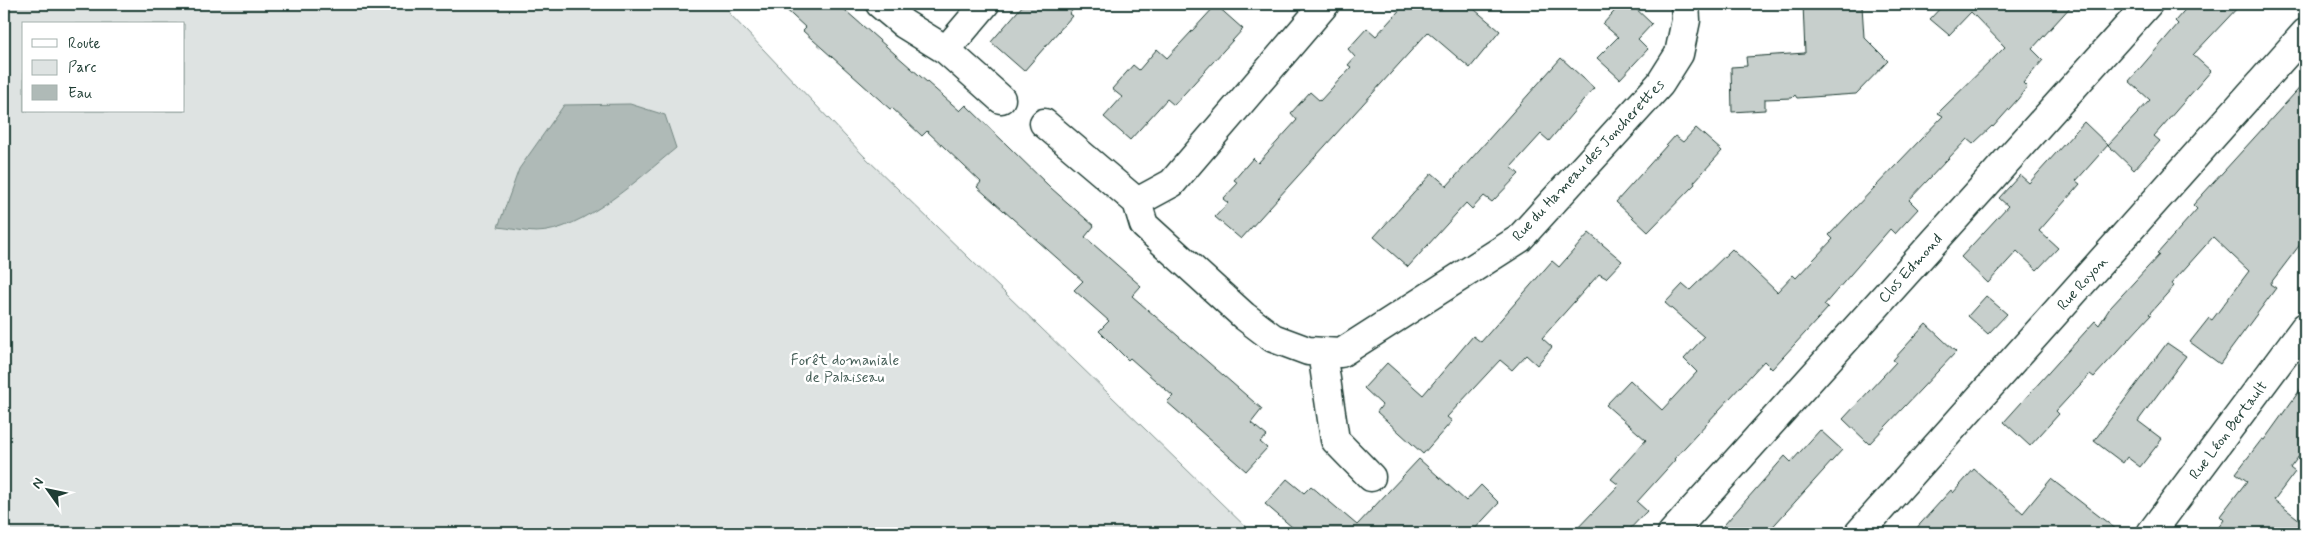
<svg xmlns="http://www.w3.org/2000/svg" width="2309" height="537" viewBox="0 0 2309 537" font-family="Mynerve,sans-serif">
	<rect width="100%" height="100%" fill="#fff"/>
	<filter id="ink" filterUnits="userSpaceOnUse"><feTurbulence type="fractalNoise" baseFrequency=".02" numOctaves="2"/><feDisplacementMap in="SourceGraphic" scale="10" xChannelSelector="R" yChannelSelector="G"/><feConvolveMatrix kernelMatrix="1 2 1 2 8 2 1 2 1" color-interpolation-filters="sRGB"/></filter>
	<g filter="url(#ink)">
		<path fill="#dee3e2" stroke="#7e908b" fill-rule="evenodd" d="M4 4H735L729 13 864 156 1252 533H4ZM24 24H184V111H24Z"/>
		<path fill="#afbab7" stroke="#758883" d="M630 104 665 115 676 148C642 176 582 232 536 232 524 232 510 228 498 227L519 169 564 105Z"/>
		<path fill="#c7cfcc" stroke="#1f3d34" d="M780 4H838L960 111 966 105 1051 188 1094 226 1085 237 1141 286 1132 296 1262 409 1251 423 1267 436 1260 442 1267 448 1246 471 1167 402 1173 396 1130 358 1128 360 1099 331 1109 321 1074 290 1083 281 977 187 981 182 927 131 922 136 892 108 890 109 803 31 806 28Z
			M1024 4H1078L1069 14 1072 16 1024 71 991 42Z
			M1405 4H1468L1500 31 1470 68 1428 32 1241 239 1215 217 1228 203 1223 199 1238 183 1234 180 1253 158 1258 163 1297 120 1291 113 1310 92 1320 101 1351 67 1348 65 1355 57 1348 49 1367 28 1376 36Z
			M1621 4H1631L1652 24 1638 39 1648 49 1620 79 1597 58 1618 37 1603 24Z
			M1803 4H1848V7L1862 6 1864 37 1888 61 1856 94 1797 98 1795 95 1792 98 1765 99V110L1732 112 1731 67 1747 66 1746 57 1805 53Z
			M1944 4H2073L2032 49 2043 60 2023 83 2027 87 2018 99 1993 127 1992 126 1973 144 1967 139 1947 160 1909 200 1918 209 1895 234 1890 229 1824 305 1828 308 1772 369 1764 361 1674 459 1675 460 1637 502 1647 511 1626 533H1573L1619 485 1611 479 1646 440 1606 405 1630 380 1662 410 1697 372 1684 359 1704 337 1665 303 1683 284 1690 290 1732 249 1777 292 1793 275 1796 278 1833 239 1829 235 1943 116 1938 113 2005 47 1971 12 1949 35 1930 19Z
			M2190 4H2241L2193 55 2211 71 2154 136 2160 141 2134 170 2108 145 2150 100 2129 81 2178 24 2175 21Z
			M1216 5 1243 29 1174 105 1167 99 1130 140 1104 117 1122 97 1112 89 1133 65 1139 70 1157 49 1167 58Z
			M1561 58 1594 88 1549 141 1541 134 1511 167 1519 174 1492 202 1484 196 1472 209 1466 203 1408 267 1374 237 1432 173 1447 186Z
			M2305 82V238L2270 284 2276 288 2220 364 2190 342 2209 318 2212 320 2249 271 2213 237 2171 284 2174 286 2149 314 2151 315 2094 377 2090 374 2056 411 2059 414 2030 446 2004 422 2095 321 2099 325 2110 308 2159 255 2157 254 2197 209 2193 205Z
			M2084 122 2108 145 2076 181 2080 184 2039 231 2058 248 2037 270 2017 251 1988 283 1961 257 2008 206 1999 198 2020 175 2029 183Z
			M1696 128 1722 151 1694 182 1695 184 1648 232 1616 202 1675 136 1683 142Z
			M1589 233 1622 261 1606 278 1599 274 1542 338 1552 347 1537 365 1526 355 1512 370 1500 360 1447 417 1452 421 1423 454 1377 412 1382 405 1364 388 1387 363 1423 395 1473 336 1481 342 1552 261 1559 267Z
			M1986 296 2007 314 1988 334 1968 316Z
			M1926 324 1956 352 1869 444 1843 419 1896 362 1893 360Z
			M2167 343 2186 356 2138 421 2162 439 2140 467 2127 457 2123 463 2094 441Z
			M2305 383V448L2290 468 2295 472 2274 500 2305 524V533H2214L2224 520 2220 516 2247 481 2236 473 2262 439 2264 440Z
			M1820 430 1842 450 1767 533H1717L1785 456 1791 462Z
			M1419 459 1466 501 1481 485 1499 503 1471 533H1299L1265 504 1287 479 1304 493 1311 486 1357 525Z
			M1974 469 2023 513 2051 479 2121 533H1912L1951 490 1953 493Z"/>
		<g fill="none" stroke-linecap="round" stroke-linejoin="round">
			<defs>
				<path id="minor" d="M880 4 904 24 946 50 985 4
					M946 50 1001 99
					M1044 123 1137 202 1172 183 1325 4
					M1137 202 1144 225 1244 316 1273 338 1308 351 1341 353 1519 239 1660 84 1679 54 1686 20 1685 4
					M1322 352 1335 440 1371 477
					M1672 533 2148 4
					M1859 533 2305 33
					M2151 533 2305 327"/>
			</defs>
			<use href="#minor" stroke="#1f3d34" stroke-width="31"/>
			<use href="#minor" stroke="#fff" stroke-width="28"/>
		</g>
	</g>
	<g text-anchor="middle" stroke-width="5" stroke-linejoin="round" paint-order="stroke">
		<g font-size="15" fill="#1f3d34" stroke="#fff">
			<text transform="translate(1588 160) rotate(-47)" y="5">Rue du Hameau des Joncherettes</text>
			<text transform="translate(1910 268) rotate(-48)" y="5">Clos Edmond</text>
			<text transform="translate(2082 283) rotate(-48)" y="5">Rue Royon</text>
			<text transform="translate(2228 430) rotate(-53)" y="5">Rue Léon Bertault</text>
		</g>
		<g font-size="15" fill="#455e57" stroke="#fff">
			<text x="845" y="365">Forêt domaniale<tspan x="845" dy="17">de Palaiseau</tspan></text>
		</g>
	</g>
	<rect width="2309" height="537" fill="none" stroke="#fff" stroke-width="20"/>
	<rect x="10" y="10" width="2289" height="517" fill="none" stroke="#1f3d34" stroke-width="2" filter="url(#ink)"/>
	<rect x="22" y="22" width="162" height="90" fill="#ffffff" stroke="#a5b1ae"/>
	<rect x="32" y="39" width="25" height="8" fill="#ffffff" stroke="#a5b1ae"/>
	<text x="68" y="48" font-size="15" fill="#1f3d34">Route</text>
	<rect x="32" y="60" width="25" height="15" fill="#dee3e2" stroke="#a5b1ae"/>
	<text x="68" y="72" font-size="15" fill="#1f3d34">Parc</text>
	<rect x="32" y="85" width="25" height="15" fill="#afbab7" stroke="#a5b1ae"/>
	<text x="68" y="98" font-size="15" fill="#1f3d34">Eau</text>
	<g transform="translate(48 490) rotate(303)" stroke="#ffffff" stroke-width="4" paint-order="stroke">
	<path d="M0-4L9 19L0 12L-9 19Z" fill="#1f3d34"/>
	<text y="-8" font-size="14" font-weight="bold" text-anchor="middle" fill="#1f3d34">N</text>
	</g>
</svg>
